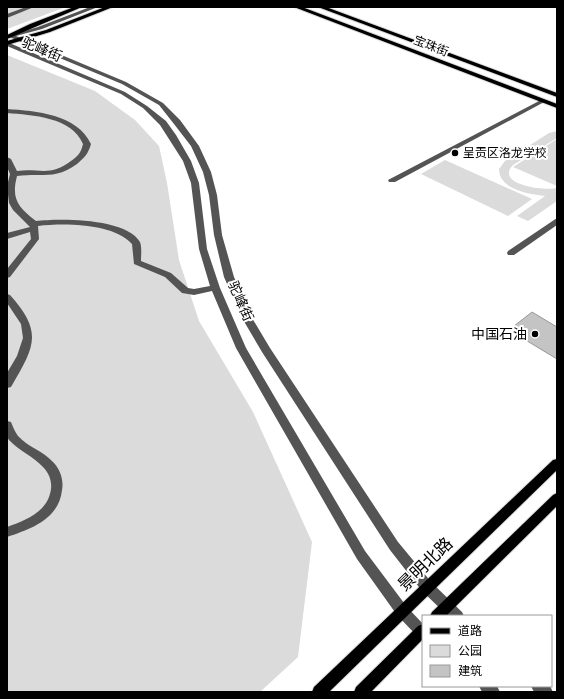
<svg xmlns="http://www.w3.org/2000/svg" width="564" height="699" viewBox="0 0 564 699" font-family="'Sofia Sans Condensed','Noto Sans SC',sans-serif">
	<rect width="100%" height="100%" fill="#fff"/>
	<path fill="#dbdbdb" d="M7 7H66L7 29Z
		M7 55 95 91 135 120 159 146 167 183 179 260 199 321 253 412 312 542 298 657 260 692H7Z
		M557 131V138L513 165C494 185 546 191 557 188V201L528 221 517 216 545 196C530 194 499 190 499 169L505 161 549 133Z
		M557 139V186L513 167Z
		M445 160 532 199 508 216 421 174Z"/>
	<path fill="#c4c4c4" stroke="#989898" d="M532 312 557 327V359L509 330Z"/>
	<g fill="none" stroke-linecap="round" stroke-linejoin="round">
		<defs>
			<path id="major" d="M74 7H82L7 39V35L30 24Z
				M105 7H113L50 32 7 45V41L46 30Z
				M294 7H302L557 104V108Z
				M318 7H326L557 93V97Z
				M557 459V470L329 692H312L314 687 553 460Z
				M557 493V506L446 616H430L432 612 553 495Z
				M423 624V639L371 692H354L356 687 418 626Z"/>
		</defs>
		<use href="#major" stroke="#dbdbdb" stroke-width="2"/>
		<path fill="#545454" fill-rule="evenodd" d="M26 7H34L7 18V14Z
			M90 7H98L42 29 16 36 126 82 163 103 180 120 199 146 211 172 217 195 222 235 234 277 252 318 270 348 398 542 432 583 462 612 464 616H448L422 591 390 550 262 352 242 318 224 277 214 235 209 195 203 172 191 146 174 124 159 105 122 84 7 36 38 27Z
			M7 42 125 92 147 106 166 121 176 135 191 161 199 183 207 249 220 288 246 348 365 551 407 607 423 624V639L418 637 397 615 357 559 236 348 212 291 194 295 182 293 165 277 134 264 132 244C113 223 64 223 38 226L39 239 10 277 7 278V269L31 239 30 232 7 239V233L30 227 13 210 9 203 7 186 10 174 7 167V157L11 159 17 171C40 168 50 177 71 161 78 156 81 153 83 144 72 117 32 115 7 113V109C36 111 77 114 91 144 88 154 85 157 77 164 55 180 42 173 17 176 11 199 18 207 36 221 59 218 127 218 140 242 142 247 141 255 141 261L171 273 188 288 194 289 210 286 199 249 191 183 183 161 160 125 143 108 121 94 7 46Z
			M541 100 546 101 395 182H389L388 180Z
			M557 218V225L514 255H508L507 253 508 251Z
			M7 294 10 295C44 333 34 347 11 387L7 388V373L17 356 23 338 21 324 7 303Z
			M7 421 11 422C13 427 15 432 18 436 28 447 43 451 53 462 60 469 64 480 62 490 59 519 31 529 7 537V527C26 520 48 512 51 489 52 481 49 473 43 467 33 456 19 451 9 440L7 437Z
			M479 686H497L500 692H482Z
			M531 686H550L553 692H534Z"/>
		<use href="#major" fill="#000" fill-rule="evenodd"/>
	</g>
	<g fill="#000" stroke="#fff" stroke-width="1.5">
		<circle cx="455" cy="153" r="4"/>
		<circle cx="535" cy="334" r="4"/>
	</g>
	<g text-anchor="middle" stroke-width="4" stroke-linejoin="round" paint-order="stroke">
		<g font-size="12" fill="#000" stroke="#fff">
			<text transform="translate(431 46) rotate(21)" y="4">宝珠街</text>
		</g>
		<g font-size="12" fill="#000" stroke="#fff" text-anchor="start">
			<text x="463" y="157">呈贡区洛龙学校</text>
		</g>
		<g font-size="14" fill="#000" stroke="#fff">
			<text transform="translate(42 49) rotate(23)" y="5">驼峰街</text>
			<text transform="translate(241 301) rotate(66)" y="5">驼峰街</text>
		</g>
		<g font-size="14" fill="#000" stroke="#fff" text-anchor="end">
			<text x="527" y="339">中国石油</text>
		</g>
		<g font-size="17" fill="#000" stroke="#fff">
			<text transform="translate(425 564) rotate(-44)" y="6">景明北路</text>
		</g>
	</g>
	<rect width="564" height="699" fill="none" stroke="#000000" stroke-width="16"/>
	<rect x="422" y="615" width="130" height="72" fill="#ffffff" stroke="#999999"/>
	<rect x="430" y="628" width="20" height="6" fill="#000000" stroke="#999999"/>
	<text x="458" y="635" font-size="12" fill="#000000">道路</text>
	<rect x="430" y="645" width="20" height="12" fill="#dbdbdb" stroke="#999999"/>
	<text x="458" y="655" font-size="12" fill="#000000">公园</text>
	<rect x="430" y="665" width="20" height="12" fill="#c4c4c4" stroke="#999999"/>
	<text x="458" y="675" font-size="12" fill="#000000">建筑</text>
</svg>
